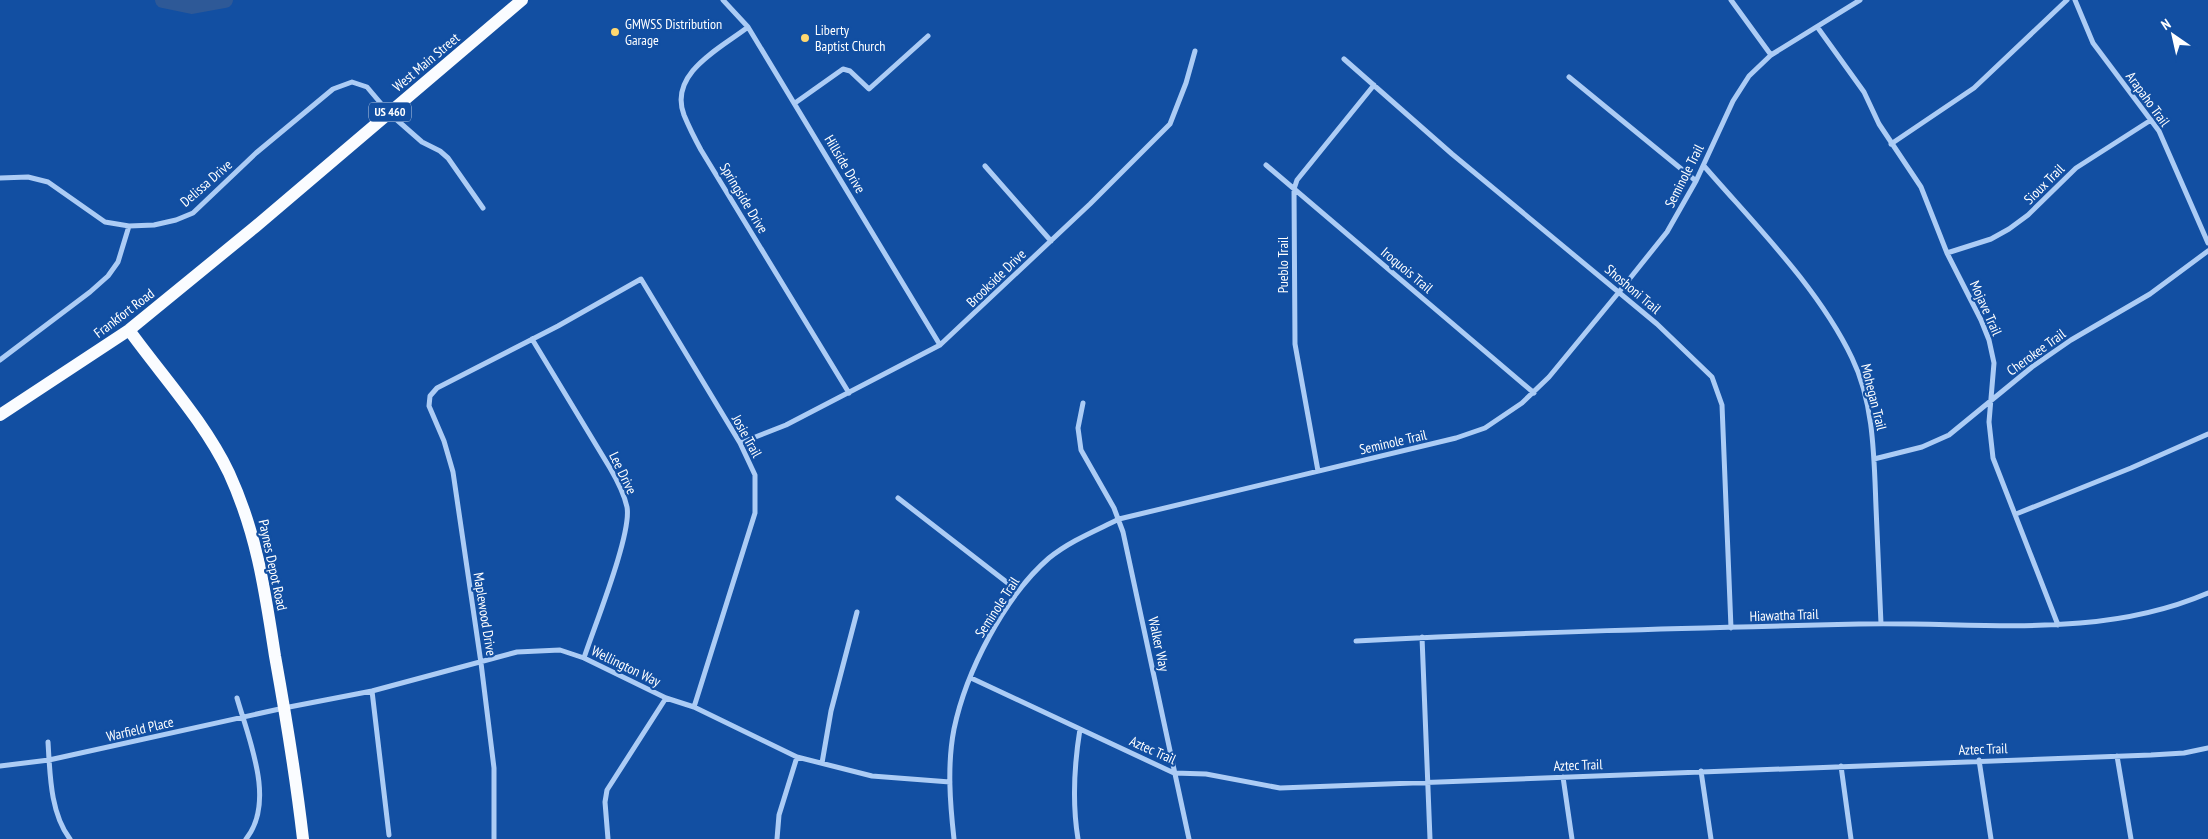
<svg xmlns="http://www.w3.org/2000/svg" width="2208" height="839" viewBox="0 0 2208 839" font-family="'PT Sans Narrow',sans-serif">
	<rect width="100%" height="100%" fill="#124fa2"/>
	<g fill="none" stroke-linecap="round" stroke-linejoin="round">
		<path stroke="#2e5997" stroke-width="16" d="M163 0 192 6 225 0"/>
		<path stroke="#acccf5" stroke-width="5" d="M723 0 748 27 940 345
			M1731 0 1771 55
			M2075 0 2093 43 2159 131 2208 243
			M748 27C721 48 668 73 684 115 689 127 695 139 701 150L849 393
			M1818 28 1864 92 1879 124 1921 187 1947 253 1981 320 1989 340 1994 363 1989 422 1993 458 2058 625
			M1344 59 1452 154 1657 324 1712 377 1722 405 1731 628
			M1569 77 1696 181
			M795 103 843 69 850 71 869 89 928 36
			M1891 144 1974 88 2067 0
			M1266 165 1534 393
			M985 166 1051 241
			M1704 166C1755 225 1818 287 1852 358 1874 403 1874 457 1876 507 1878 546 1879 585 1881 624
			M0 178 28 177 48 182 105 222 129 226 154 225 176 220 193 213 256 153 333 89 352 82 367 87 389 113 422 142 440 151 448 158 483 208
			M1947 253 1991 239 2009 229 2028 215 2076 168 2151 120
			M532 339 610 468C617 480 624 493 627 507 632 534 594 627 584 658
			M0 360 90 292 108 276 118 262 129 226
			M1083 403 1078 428 1081 450 1114 508 1123 532 1189 839
			M740 443 786 425 940 345 1090 204 1170 124 1186 83 1195 51
			M1874 459 1922 447 1949 435 2032 367 2071 340 2150 294 2208 251
			M1318 471 1295 344 1294 189 1297 180 1374 85
			M898 498 1018 591
			M2016 514 2131 468 2208 434
			M1422 637 1430 839
			M1356 641C1523 632 1691 628 1859 624 1977 621 2096 641 2208 593
			M971 678 1174 773 1206 774 1280 788 2151 755 2184 753 2208 748
			M372 691 389 835
			M237 698C249 740 276 802 246 839
			M48 742C50 773 50 813 70 839
			M2117 756 2131 839
			M1979 760 1991 839
			M822 763 831 711 857 612
			M0 766 49 760 284 708 372 691 517 652 560 650 584 658 666 698 694 707 797 757 872 776 950 782
			M1841 766 1851 839
			M1701 771 1711 839
			M1563 777 1572 839
			M494 839V768L481 663 453 472 444 441 429 406 430 396 437 388 558 326 641 279 740 443 755 475V513L694 707
			M608 839 605 802 607 790 666 698
			M777 839 779 815 797 757
			M954 839C950 803 947 765 954 729 966 672 1004 597 1049 558 1070 541 1095 531 1119 519L1456 438 1485 428 1522 403 1549 377 1619 292 1667 232 1696 181 1733 101 1749 76 1771 55 1860 0
			M1078 839C1072 802 1074 766 1080 729"/>
		<path stroke="#fafcff" stroke-width="12" d="M129 330C163 377 204 421 229 473 257 534 265 591 275 656 286 717 296 778 303 839
			M0 415 129 330 255 227 522 0"/>
	</g>
	<g fill="#ffd870" stroke="#124fa2" stroke-width="2">
		<circle cx="615" cy="32" r="5"/>
		<circle cx="805" cy="38" r="5"/>
	</g>
	<g text-anchor="middle" stroke-width="4.5" stroke-linejoin="round" paint-order="stroke">
		<rect fill="#124fa2" stroke="#b8cae3" stroke-width="1" x="369" y="102.5" width="42" height="19" rx="4"/>
		<g font-size="12" font-weight="bold" fill="#fff">
			<text x="390" y="116">US 460</text>
		</g>
		<g font-size="14" fill="#fff" stroke="#124fa2" text-anchor="start">
			<text x="625" y="29">GMWSS Distribution<tspan x="625" dy="16">Garage</tspan></text>
			<text x="815" y="35">Liberty<tspan x="815" dy="16">Baptist Church</tspan></text>
		</g>
		<g font-size="14" fill="#fff" stroke="#124fa2">
			<text transform="translate(426 62) rotate(-40)" y="5">West Main Street</text>
			<text transform="translate(2148 99) rotate(54)" y="5">Arapaho Trail</text>
			<text transform="translate(845 164) rotate(59)" y="5">Hillside Drive</text>
			<text transform="translate(1684 176) rotate(-63)" y="5">Seminole Trail</text>
			<text transform="translate(206 183) rotate(-41)" y="5">Delissa Drive</text>
			<text transform="translate(2044 184) rotate(-45)" y="5">Sioux Trail</text>
			<text transform="translate(744 198) rotate(59)" y="5">Springside Drive</text>
			<text transform="translate(1283 265) rotate(-90)" y="5">Pueblo Trail</text>
			<text transform="translate(1407 270) rotate(40)" y="5">Iroquois Trail</text>
			<text transform="translate(996 278) rotate(-44)" y="5">Brookside Drive</text>
			<text transform="translate(1633 289) rotate(40)" y="5">Shoshoni Trail</text>
			<text transform="translate(1986 308) rotate(66)" y="5">Mojave Trail</text>
			<text transform="translate(124 313) rotate(-37)" y="5">Frankfort Road</text>
			<text transform="translate(2036 352) rotate(-36)" y="5">Cherokee Trail</text>
			<text transform="translate(1874 397) rotate(76)" y="5">Mohegan Trail</text>
			<text transform="translate(747 436) rotate(61)" y="5">Josie Trail</text>
			<text transform="translate(1393 442) rotate(-13)" y="5">Seminole Trail</text>
			<text transform="translate(623 473) rotate(64)" y="5">Lee Drive</text>
			<text transform="translate(273 565) rotate(78)" y="5">Paynes Depot Road</text>
			<text transform="translate(997 607) rotate(-57)" y="5">Seminole Trail</text>
			<text transform="translate(485 614) rotate(81)" y="5">Maplewood Drive</text>
			<text transform="translate(1784 615) rotate(-2)" y="5">Hiawatha Trail</text>
			<text transform="translate(1159 644) rotate(78)" y="5">Walker Way</text>
			<text transform="translate(626 666) rotate(26)" y="5">Wellington Way</text>
			<text transform="translate(140 729) rotate(-13)" y="5">Warfield Place</text>
			<text transform="translate(1983 749) rotate(-2)" y="5">Aztec Trail</text>
			<text transform="translate(1153 750) rotate(24)" y="5">Aztec Trail</text>
			<text transform="translate(1578 765) rotate(-2)" y="5">Aztec Trail</text>
		</g>
	</g>
	<g transform="translate(2173 35) rotate(326)" stroke="#124fa2" stroke-width="4" paint-order="stroke">
	<path d="M0-4L9 19L0 12L-9 19Z" fill="#ffffff"/>
	<text y="-8" font-size="14" font-weight="bold" text-anchor="middle" fill="#ffffff">N</text>
	</g>
</svg>
